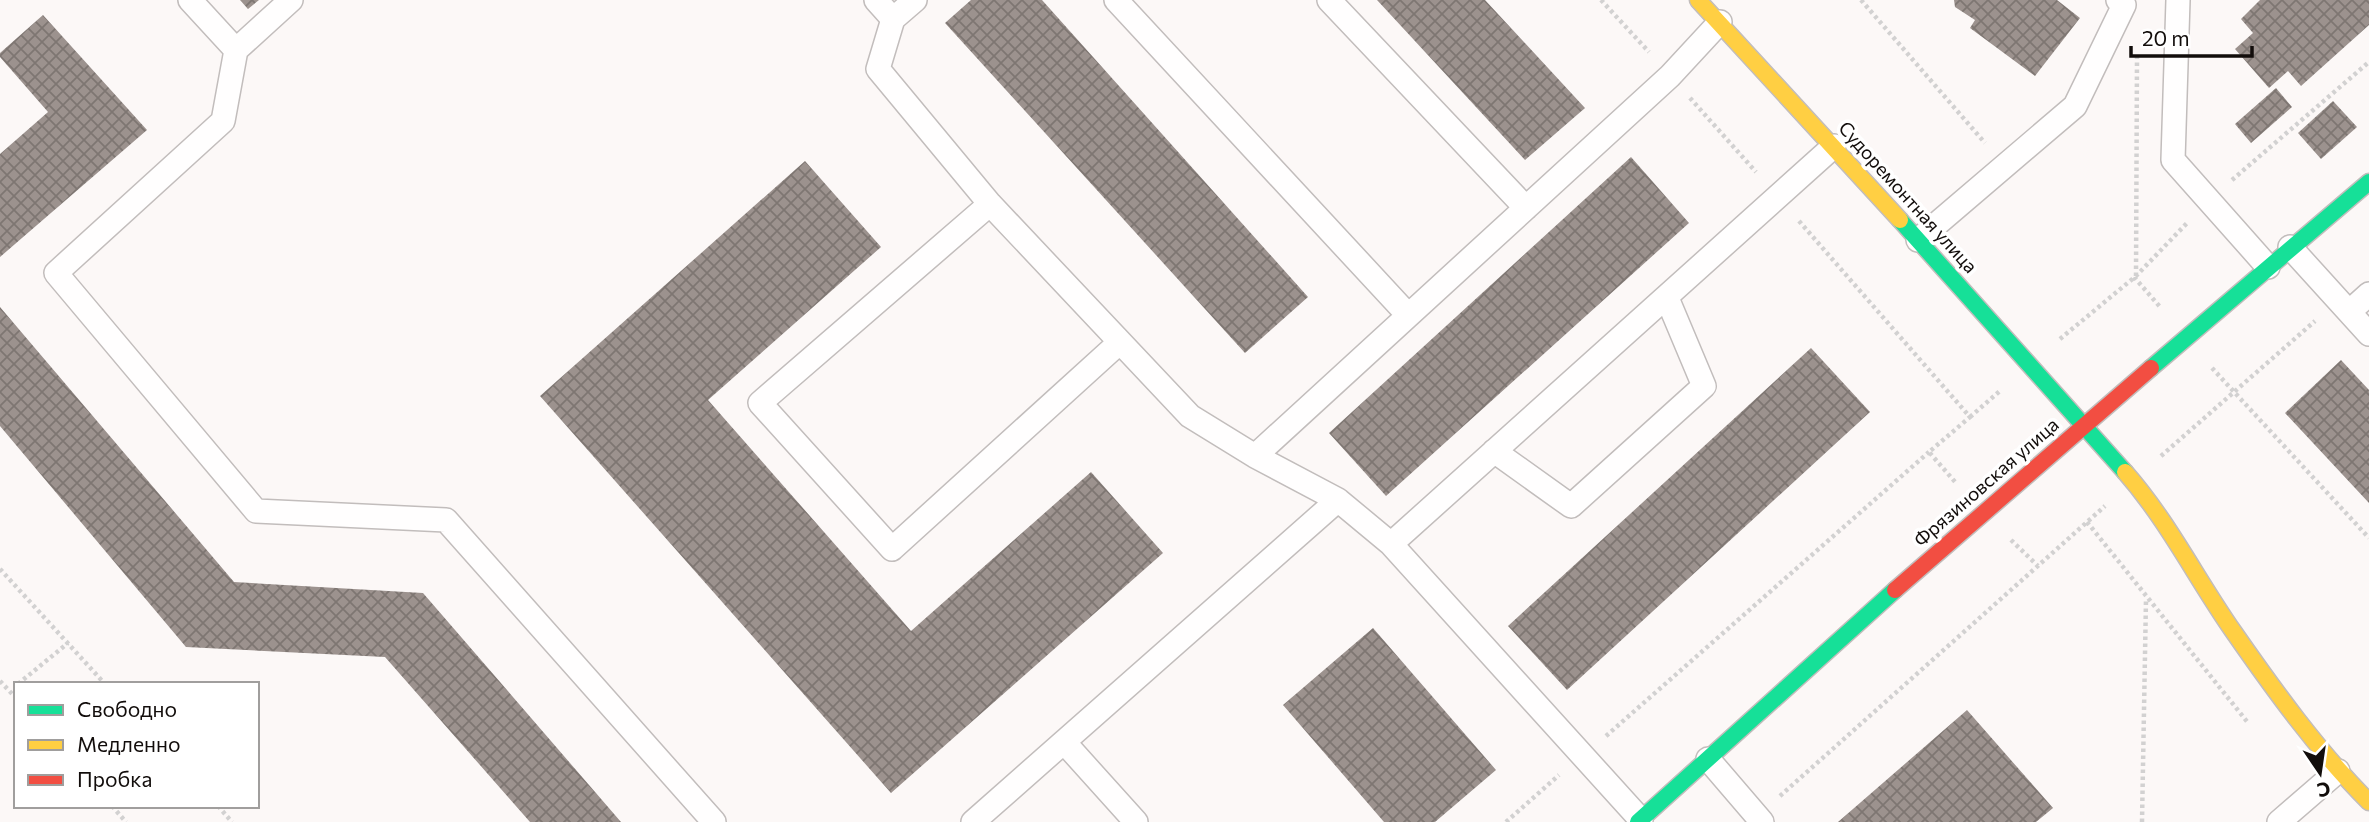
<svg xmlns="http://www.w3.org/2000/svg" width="2369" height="822" viewBox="0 0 2369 822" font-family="Commissioner,sans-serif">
	<defs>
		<pattern id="building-cross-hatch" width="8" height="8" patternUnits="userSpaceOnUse" patternTransform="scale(1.75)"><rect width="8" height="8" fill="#9c928e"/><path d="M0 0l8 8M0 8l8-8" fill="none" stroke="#7e7672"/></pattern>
	</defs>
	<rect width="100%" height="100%" fill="#fcf8f7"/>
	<path fill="url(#building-cross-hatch)" d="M240 0H259L248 9Z
		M971 0H1042L1308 297 1245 353 945 23Z
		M1377 0H1485L1585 108 1525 160Z
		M1954 0H2057L2080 18 2035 76 1970 28 1975 20 1955 7Z
		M2260 0H2369V25L2301 86 2288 71 2269 88 2235 49 2253 33 2241 19Z
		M43 15 147 130 0 257V154L48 112 0 57V53Z
		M2276 88 2292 107 2251 143 2235 124Z
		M2333 101 2357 127 2321 159 2298 133Z
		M1631 157 1689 223 1386 496 1329 433Z
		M805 161 881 247 708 400 911 631 1091 472 1163 553 891 793 540 396Z
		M0 307 234 582 423 593 621 822H530L385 657 186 647 0 426Z
		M1811 348 1870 412 1567 690 1508 626Z
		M2341 360 2369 390V503L2285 413Z
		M1373 628 1496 770 1435 822H1384L1283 705Z
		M1967 710 2053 808 2036 822H1838Z"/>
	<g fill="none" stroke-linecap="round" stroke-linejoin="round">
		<defs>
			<path id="lane" d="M190 0 236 50
				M291 0 236 50 223 121 56 273 256 511 446 520 714 822
				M876 0 893 19 878 69 990 204 1190 416 1255 456 1338 500 973 822
				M1116 0 1408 315
				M1329 0 1526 208
				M2178 0 2173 160 2268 267
				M893 19 915 0
				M990 204 760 403 892 549 1120 342
				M1918 240 2075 106 2124 5 2118 0
				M2290 247 2369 334
				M2349 312 2369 294
				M1494 451 1571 506 1704 386 1667 298
				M1255 456 1670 76 1720 22
				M1338 500 1391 544
				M1064 742 1136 822
				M1708 759 1762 822
				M1641 820 1391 544 1834 146
				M2279 822 2338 771"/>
			<path id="fast" d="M1900 220 2125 472
				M2151 368 2369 182
				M1638 822 1895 590"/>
			<path id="slow" d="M1698 0 1900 220
				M2125 472C2168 521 2196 578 2233 631 2274 690 2318 751 2369 802"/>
			<path id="jam" d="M1895 590 2151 368"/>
		</defs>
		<use href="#lane" stroke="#c2bdbc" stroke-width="26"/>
		<use href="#fast" stroke="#c2bdbc" stroke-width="19"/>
		<use href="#slow" stroke="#c2bdbc" stroke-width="19"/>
		<use href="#jam" stroke="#c2bdbc" stroke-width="19"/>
		<path stroke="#d2d1d1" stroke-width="4.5" stroke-dasharray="3.5 3.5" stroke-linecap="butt" d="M1601 0 1649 52
			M1861 0 1985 143
			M1690 98 1756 172
			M2232 180 2369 62
			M1799 221 1970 417 1929 452 1956 483
			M2136 276 2137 57
			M2134 277 2161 308
			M2060 339 2136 276 2188 222
			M2212 368 2369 538
			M1970 417 2001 390
			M2161 456 2315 321
			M2087 522 2249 724
			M2011 540 2038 566
			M0 569 105 684
			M0 681 16 698
			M18 684 68 643
			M1606 736 1929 452
			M1780 796 2105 506
			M112 806 126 822
			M218 806 232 822
			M1506 822 1559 775
			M2142 822 2146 599"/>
		<use href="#lane" stroke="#fffefe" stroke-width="23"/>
		<use href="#fast" stroke="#16e098" stroke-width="16"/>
		<use href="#slow" stroke="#ffcf43" stroke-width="16"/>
		<use href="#jam" stroke="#f24e42" stroke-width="16"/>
	</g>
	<g text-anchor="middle" stroke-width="7" stroke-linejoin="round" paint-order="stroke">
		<g font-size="19" fill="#120d0b" stroke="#fff">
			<text transform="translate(1908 197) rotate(48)" y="7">Судоремонтная улица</text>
			<text transform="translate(1986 482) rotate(-41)" y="7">Фрязиновская улица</text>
		</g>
	</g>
	<rect x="14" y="682" width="245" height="126" fill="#ffffff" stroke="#a09e9d" stroke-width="2"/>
	<rect x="28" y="705" width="35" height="10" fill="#16e098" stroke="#a09e9d" stroke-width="2"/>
	<text x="77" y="717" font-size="21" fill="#120d0b">Свободно</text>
	<rect x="28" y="740" width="35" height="10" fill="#ffcf43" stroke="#a09e9d" stroke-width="2"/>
	<text x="77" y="752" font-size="21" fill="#120d0b">Медленно</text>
	<rect x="28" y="775" width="35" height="10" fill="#f24e42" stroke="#a09e9d" stroke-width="2"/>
	<text x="77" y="787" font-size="21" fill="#120d0b">Пробка</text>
	<g transform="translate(2320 773) rotate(167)" stroke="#ffffff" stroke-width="5" paint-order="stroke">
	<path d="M0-5L12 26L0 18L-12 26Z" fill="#120d0b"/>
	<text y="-10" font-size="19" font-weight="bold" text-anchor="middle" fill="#120d0b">С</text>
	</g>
	<path d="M2131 46v10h121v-10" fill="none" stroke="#120d0b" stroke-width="3.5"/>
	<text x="2142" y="46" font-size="21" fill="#120d0b" stroke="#ffffff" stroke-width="5" paint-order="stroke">20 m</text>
</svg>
